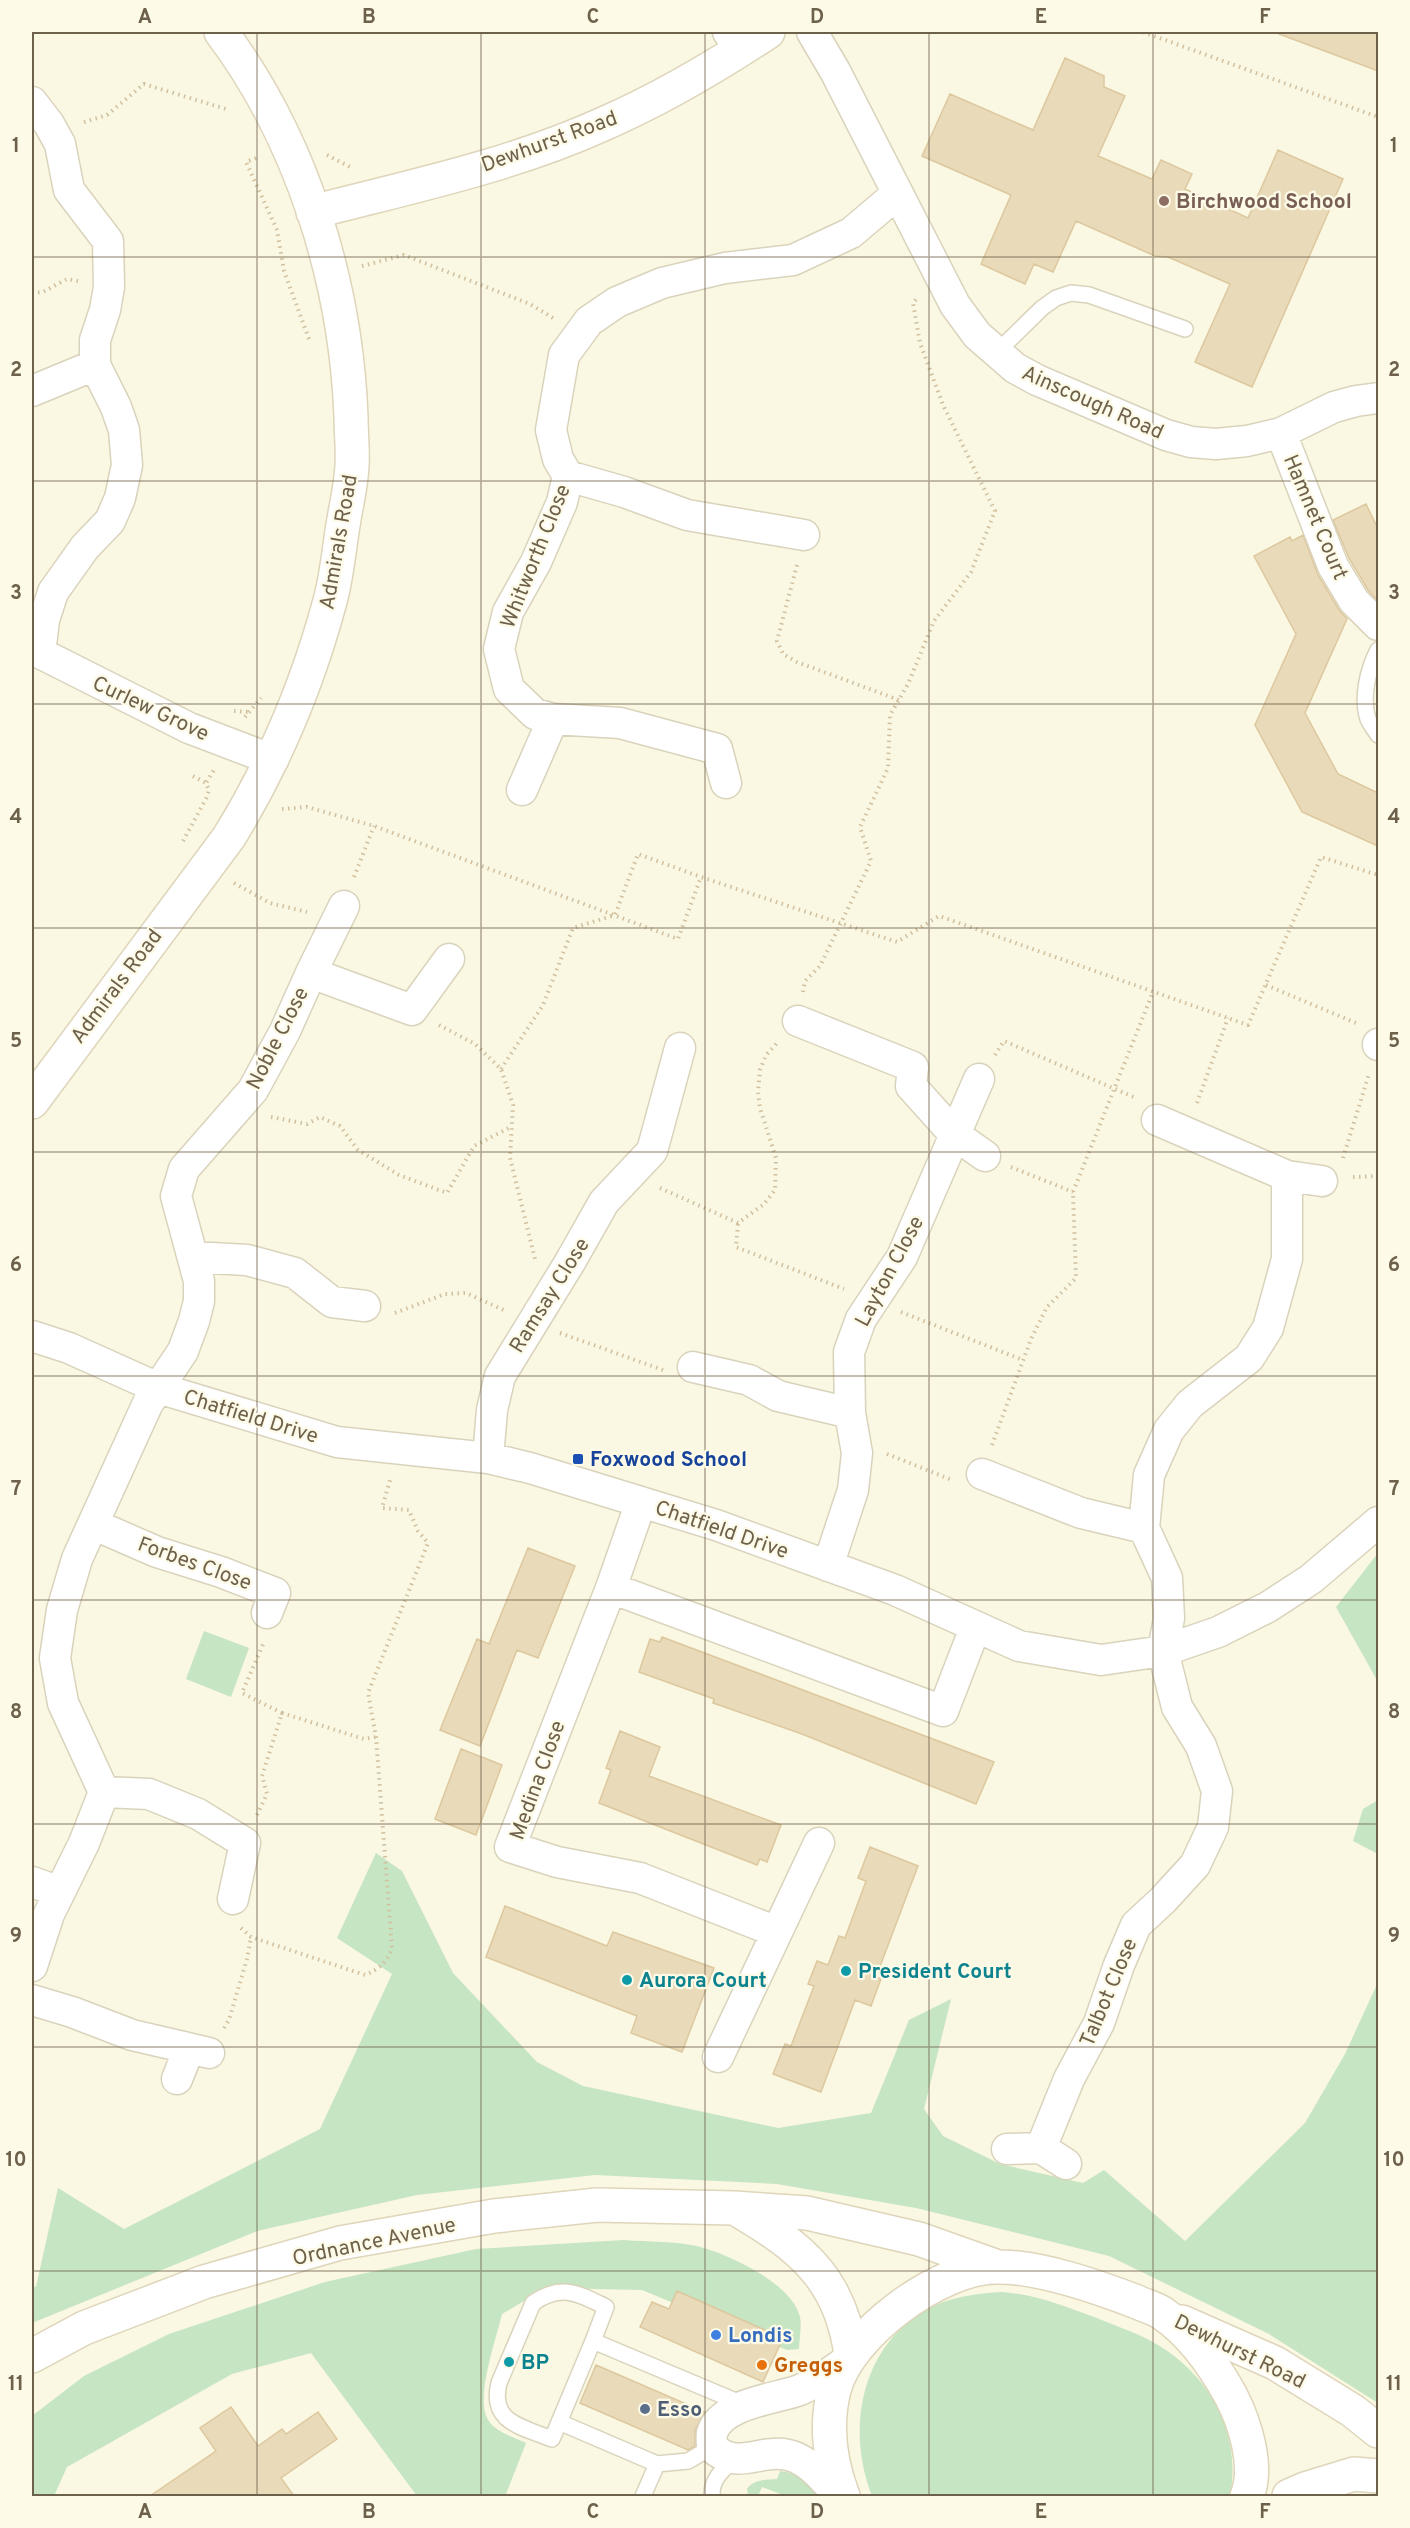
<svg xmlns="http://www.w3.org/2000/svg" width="1410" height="2528" viewBox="0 0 1410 2528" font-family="Overpass,sans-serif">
	<rect width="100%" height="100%" fill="#faf7e2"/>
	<path fill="#c6e5c2" d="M1378 1553V1682L1336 1607Z
		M204 1631 249 1648 231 1697 186 1679Z
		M1378 1800V1854L1353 1841 1363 1809Z
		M376 1853 402 1871 453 1973 537 2062 583 2086 778 2128 871 2113 909 2020 951 1999 924 2109 943 2136 1000 2164 1083 2183 1104 2170 1185 2241 1305 2123 1345 2054 1378 1982V2403L1269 2334 1109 2256 916 2208 777 2184 595 2175 417 2195 257 2231 32 2323V2286L36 2287 58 2188 124 2229 320 2129 392 1974 337 1938Z
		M624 2240C648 2242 674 2241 697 2246 728 2254 792 2283 800 2317 802 2327 799 2340 799 2349L787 2350 642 2290 546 2288 502 2314C496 2340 476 2395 487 2418 494 2432 514 2437 526 2443L506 2494 510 2496H417L311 2353 232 2374 67 2467 54 2496H32V2416L84 2376 169 2334 325 2282 476 2249Z
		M1001 2292C1034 2294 1064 2306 1094 2317 1116 2326 1138 2333 1158 2345 1211 2377 1242 2434 1230 2496H872C844 2425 863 2337 938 2304 958 2296 980 2293 1001 2292Z
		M780 2471C797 2473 808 2482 818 2496H786L762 2487 758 2496H748L747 2489C754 2479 766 2480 777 2479Z"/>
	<path fill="#e9daba" stroke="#ddc89e" stroke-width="1.5" d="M1279 32H1378V71L1279 34Z
		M1065 58 1104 76V87L1125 96 1098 156 1152 179 1161 160 1192 174 1185 189 1248 218 1278 150 1343 179 1252 387 1195 362 1230 284 1168 257 1155 256 1076 221 1053 272 1034 264 1025 284 981 264 1011 195 922 156 950 94 1033 130Z
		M1366 504 1378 529V601L1368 590 1349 558 1333 520Z
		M1303 535 1318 575 1339 610 1347 619 1305 713 1338 774 1378 793V846L1302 812 1255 725 1296 634 1254 556 1290 537 1292 541Z
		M528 1548 575 1566 538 1658 517 1650 480 1746 440 1730 477 1639 489 1644Z
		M662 1637 994 1762 976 1804 802 1734 713 1703 714 1699 639 1672 650 1639 660 1642Z
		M620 1731 660 1747 649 1776 781 1825 767 1862 760 1859 757 1865 599 1803 611 1770 606 1768Z
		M461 1749 502 1765 476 1835 435 1819Z
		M870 1847 918 1866 876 1977 881 1979 871 2006 855 2000 821 2092 773 2074 785 2044 791 2046 814 1986 808 1984 817 1961 828 1965 839 1936 845 1938 866 1881 858 1878Z
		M505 1906 607 1946 613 1932 714 1968 682 2052 631 2033 637 2016 486 1957Z
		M677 2291 783 2338 763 2382 640 2327 652 2302 669 2309Z
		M596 2365 705 2412 695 2430V2446L688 2450 580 2403Z
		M231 2407 258 2446 282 2429 286 2434 318 2412 337 2439 281 2478 294 2496H150L216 2451 200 2428Z"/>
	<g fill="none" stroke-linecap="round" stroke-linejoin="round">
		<defs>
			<path id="lane" d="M996 353 1042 308 1056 298 1071 293 1089 295 1185 329
				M1378 650C1368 669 1361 698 1368 719 1370 724 1375 730 1378 735
				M593 2341 606 2307C579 2294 562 2283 533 2303L499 2383C489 2423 523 2427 552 2439L593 2341 745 2405
				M559 2422 657 2464 688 2461 712 2447
				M643 2496 657 2464
				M712 2496C711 2480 722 2470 734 2460"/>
			<path id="street" d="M728 32 740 50
				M812 32 835 71 955 305 977 335 1015 368 1037 380 1166 435 1191 442 1216 444 1247 441 1281 433 1334 407 1356 401 1378 398
				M32 102 49 124 60 144 69 190 108 241 109 287 105 310 95 340V365L116 407 124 430 127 465 120 498 110 521 85 547 53 592 44 620 40 653
				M32 391 95 365
				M1281 433 1333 566 1354 601 1378 625
				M568 476 624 492 687 515 804 535
				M32 649 189 728 273 760
				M726 783 717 749 620 723 553 719 535 714 509 689 499 649 508 612 536 562 562 502 568 476 558 459 551 430 564 355 589 321 617 302 662 283 725 268 793 260 851 233 897 194
				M522 790 553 719
				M344 906 311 973 412 1010 449 959
				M798 1021 913 1067 911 1086 954 1134 985 1156
				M1378 1045V1044
				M1157 1120 1287 1176 1322 1181
				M194 1257 247 1260 295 1273 332 1302 365 1306
				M32 1336 69 1348 158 1388 337 1442 488 1458 530 1468 716 1525 895 1590 1019 1646 1101 1660 1163 1651 1218 1632 1268 1607 1311 1579 1378 1522
				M693 1367 749 1380 778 1396 850 1413
				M488 1458 492 1410 500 1376 570 1262 604 1202 652 1151 680 1048
				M982 1474 1081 1513 1144 1528
				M641 1502 611 1588 510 1847 557 1862 640 1878 777 1932
				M95 1525 157 1552 221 1572 275 1593 267 1613
				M828 1566 853 1490 857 1453 850 1413 849 1352 861 1319 902 1257 979 1079
				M611 1588 943 1711 975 1628
				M104 1792 149 1794 198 1814 245 1843 233 1899
				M32 1882 60 1892
				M32 1966 49 1914 84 1843 104 1792 63 1703 55 1658 62 1610 77 1559 148 1403 183 1351 194 1321 199 1301V1281L176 1196 184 1169 253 1090 285 1031 311 973
				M32 2000 72 2012 132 2035 209 2053
				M718 2057 819 1843
				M177 2079 189 2049
				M1041 2148 1069 2079 1099 2023 1119 1965 1136 1925 1163 1900 1195 1865 1213 1827 1217 1791 1201 1746 1177 1707 1163 1651 1169 1618 1167 1578 1144 1528 1149 1475 1169 1430 1190 1404 1249 1358 1268 1328 1287 1259V1176
				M1007 2149 1041 2148 1066 2164
				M839 2496C827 2483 814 2466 797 2458 766 2443 739 2474 712 2447 712 2444 711 2437 712 2433 721 2404 773 2399 797 2391 816 2384 832 2371 849 2359"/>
			<path id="secondary" d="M313 212C409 187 510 166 601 125 659 100 715 67 768 32
				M32 1102 229 837C274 764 308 683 330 601 337 576 339 549 343 525 346 506 351 486 352 466 353 450 351 433 351 417 346 282 302 140 221 32
				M738 2210C801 2247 841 2279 851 2355
				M1182 2322 1275 2363 1353 2411 1378 2431
				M32 2356 84 2328 204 2282 340 2243 494 2216 597 2205 734 2208 807 2213 919 2239 995 2266
				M843 2496C830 2462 825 2426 834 2390 848 2334 940 2267 996 2267 1039 2266 1098 2287 1137 2302 1145 2306 1155 2308 1162 2313 1192 2333 1214 2365 1231 2396 1245 2423 1259 2467 1247 2496
				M1289 2496 1305 2489 1354 2474 1378 2476"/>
		</defs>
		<use href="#lane" stroke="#dad3bc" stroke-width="18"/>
		<use href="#street" stroke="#dad3bc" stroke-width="33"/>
		<use href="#secondary" stroke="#ded5ba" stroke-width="36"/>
		<path stroke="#d0c0a0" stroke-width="4" stroke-dasharray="1.5 4.5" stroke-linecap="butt" d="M1143 32 1378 117
			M84 122 107 115 144 84 226 109
			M327 155 352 168
			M256 158 246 162 277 230 284 271 309 339
			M362 266 404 255 530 304 553 318
			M32 293 43 292 67 279 78 281
			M797 565 777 641 783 654 797 662 899 700
			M234 711 249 712
			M245 717 261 698
			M193 776 206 783
			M282 809 307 807 374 826 678 939 701 877 897 942 939 916 1248 1025 1321 857 1378 875
			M183 841 207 797 209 790 206 783 214 770
			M354 877 374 826
			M234 883 270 903 307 912
			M1266 985 1356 1023
			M803 992 805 981 820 966 871 861 860 827 888 768 890 715 908 684 934 621 971 572 995 511 943 405 920 343 913 303 917 298
			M439 1025 475 1044 501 1069 513 1105 510 1158 535 1259
			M995 1055 1004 1041 1136 1098
			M501 1069 543 1005 573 928 615 915 638 854 701 877
			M1197 1103 1228 1018
			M271 1117 307 1124 320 1117 340 1126 358 1150 399 1175 447 1193 474 1146 511 1127
			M1343 1158 1369 1074
			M1011 1167 1073 1192
			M1353 1177 1378 1176
			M660 1188 738 1223 764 1204 775 1190 776 1158 760 1108 758 1092 760 1070 766 1055 778 1042
			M738 1224 736 1247 844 1289
			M901 1312 1023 1360
			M395 1313 445 1294 466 1293 506 1311
			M560 1333 663 1370
			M992 1445 1031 1339 1047 1307 1076 1278 1073 1192 1153 992
			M887 1454 952 1480
			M282 1713 364 1739 376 1737
			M257 1815 267 1794 262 1776 282 1713 242 1693 264 1642
			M241 1928 251 1937 365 1975C379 1969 387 1963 392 1948L376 1737 368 1693 428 1543 418 1531 409 1510 382 1508 391 1477
			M224 2028 229 2020 247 1959 251 1937"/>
		<use href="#lane" stroke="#fff" stroke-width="15"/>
		<use href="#street" stroke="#fff" stroke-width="30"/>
		<use href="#secondary" stroke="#fff" stroke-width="33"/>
	</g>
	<path fill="none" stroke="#6e614b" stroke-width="1.5" stroke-opacity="0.55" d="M257 32V2496M481 32V2496M705 32V2496M929 32V2496M1153 32V2496M32 257H1378M32 481H1378M32 704H1378M32 928H1378M32 1152H1378M32 1376H1378M32 1600H1378M32 1824H1378M32 2047H1378M32 2271H1378"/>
	<circle fill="#8d6e63" stroke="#fdfae7" stroke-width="2" cx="1164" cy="201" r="6"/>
	<rect fill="#1a4fb4" stroke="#fdfae7" stroke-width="2" x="572" y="1453" width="12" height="12" rx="3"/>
	<g fill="#0f9aa8" stroke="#fdfae7" stroke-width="2">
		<circle cx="846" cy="1971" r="6"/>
		<circle cx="627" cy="1980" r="6"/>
		<circle cx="509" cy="2362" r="6"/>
	</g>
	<circle fill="#3f7fe0" stroke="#fdfae7" stroke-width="2" cx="716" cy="2335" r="6"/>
	<circle fill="#e8710a" stroke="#fdfae7" stroke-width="2" cx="762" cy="2365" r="6"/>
	<circle fill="#5c6f8a" stroke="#fdfae7" stroke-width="2" cx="645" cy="2409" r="6"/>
	<g text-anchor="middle" stroke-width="4.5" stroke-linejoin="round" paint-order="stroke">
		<g font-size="21" fill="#6e614b" stroke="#fdfae7">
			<text transform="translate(549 141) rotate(-20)" y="7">Dewhurst Road</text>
			<text transform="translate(1093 402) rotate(24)" y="7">Ainscough Road</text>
			<text transform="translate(1316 517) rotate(67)" y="7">Hamnet Court</text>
			<text transform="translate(338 542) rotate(-80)" y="7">Admirals Road</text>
			<text transform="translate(535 556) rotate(-68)" y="7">Whitworth Close</text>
			<text transform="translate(151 708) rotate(25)" y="7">Curlew Grove</text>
			<text transform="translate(116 986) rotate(-53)" y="7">Admirals Road</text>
			<text transform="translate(277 1038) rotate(-63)" y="7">Noble Close</text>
			<text transform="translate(889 1271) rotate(-62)" y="7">Layton Close</text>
			<text transform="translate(549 1295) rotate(-58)" y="7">Ramsay Close</text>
			<text transform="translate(251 1416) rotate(17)" y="7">Chatfield Drive</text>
			<text transform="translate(722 1529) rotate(19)" y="7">Chatfield Drive</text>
			<text transform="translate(195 1563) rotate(20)" y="7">Forbes Close</text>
			<text transform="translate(537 1780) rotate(-70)" y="7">Medina Close</text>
			<text transform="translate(1108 1992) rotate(-67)" y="7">Talbot Close</text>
			<text transform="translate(374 2241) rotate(-12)" y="7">Ordnance Avenue</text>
			<text transform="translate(1240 2351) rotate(26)" y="7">Dewhurst Road</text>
		</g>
		<g font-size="21" font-weight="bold" fill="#785e54" stroke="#fdfae7" text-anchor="start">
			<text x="1176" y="208">Birchwood School</text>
		</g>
		<g font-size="21" font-weight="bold" fill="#164399" stroke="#fdfae7" text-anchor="start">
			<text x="590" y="1466">Foxwood School</text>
		</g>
		<g font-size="21" font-weight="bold" fill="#0d838f" stroke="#fdfae7" text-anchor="start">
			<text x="858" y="1978">President Court</text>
			<text x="639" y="1987">Aurora Court</text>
			<text x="521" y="2369">BP</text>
		</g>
		<g font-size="21" font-weight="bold" fill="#366cbe" stroke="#fdfae7" text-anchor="start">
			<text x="728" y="2342">Londis</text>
		</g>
		<g font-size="21" font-weight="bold" fill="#c56008" stroke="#fdfae7" text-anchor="start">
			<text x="774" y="2372">Greggs</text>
		</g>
		<g font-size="21" font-weight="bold" fill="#4e5e75" stroke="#fdfae7" text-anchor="start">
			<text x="657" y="2416">Esso</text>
		</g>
	</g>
	<rect width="1410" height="2528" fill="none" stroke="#fdfae7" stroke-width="66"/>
	<rect x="33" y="33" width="1344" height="2462" fill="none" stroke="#6e614b" stroke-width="2"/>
	<g font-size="20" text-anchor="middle" font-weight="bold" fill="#6e614b">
		<text x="145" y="23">A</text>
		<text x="369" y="23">B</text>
		<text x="593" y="23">C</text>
		<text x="817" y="23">D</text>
		<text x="1041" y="23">E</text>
		<text x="1265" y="23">F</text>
		<text x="16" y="152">1</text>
		<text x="1394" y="152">1</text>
		<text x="16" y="376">2</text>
		<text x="1394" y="376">2</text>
		<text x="16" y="599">3</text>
		<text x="1394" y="599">3</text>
		<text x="16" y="823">4</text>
		<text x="1394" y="823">4</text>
		<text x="16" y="1047">5</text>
		<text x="1394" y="1047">5</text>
		<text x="16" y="1271">6</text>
		<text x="1394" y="1271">6</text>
		<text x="16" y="1495">7</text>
		<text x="1394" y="1495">7</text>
		<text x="16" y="1718">8</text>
		<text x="1394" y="1718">8</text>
		<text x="16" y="1942">9</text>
		<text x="1394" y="1942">9</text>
		<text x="16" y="2166">10</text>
		<text x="1394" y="2166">10</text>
		<text x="16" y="2390">11</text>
		<text x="1394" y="2390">11</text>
		<text x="145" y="2518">A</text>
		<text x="369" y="2518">B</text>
		<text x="593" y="2518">C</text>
		<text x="817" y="2518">D</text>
		<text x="1041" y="2518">E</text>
		<text x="1265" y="2518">F</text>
	</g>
</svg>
